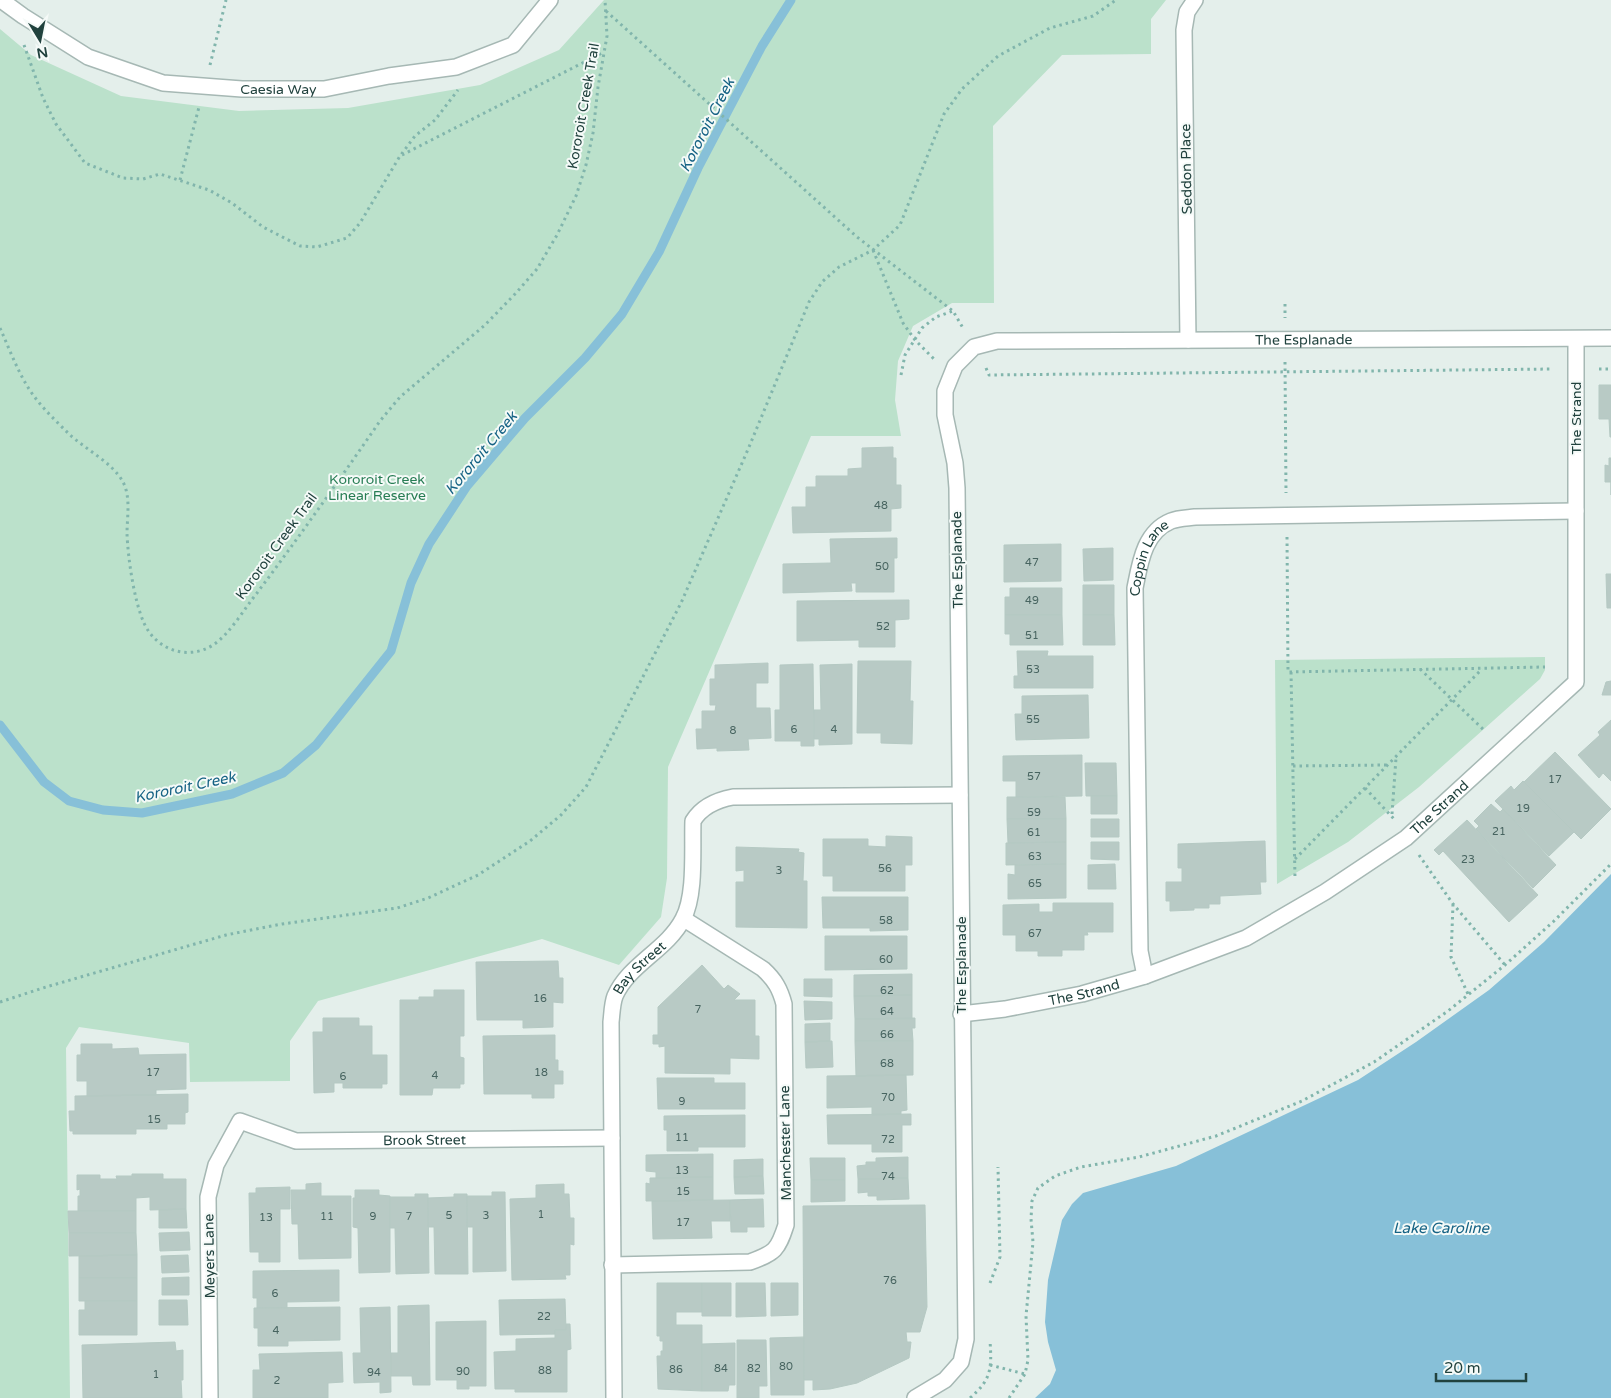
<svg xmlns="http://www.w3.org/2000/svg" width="1611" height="1398" viewBox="0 0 1611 1398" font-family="'Varela Round',sans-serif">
	<rect width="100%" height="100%" fill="#e4efeb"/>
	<path fill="#bbe1cb" d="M604 0H1166L1151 19V54L1062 55 993 126 994 303H952L913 326 898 361 895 400 901 436H811L668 767 667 878 661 917 619 965 542 939 318 1001 290 1041V1081L190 1082 189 1043 79 1027 66 1048 70 1398H0V29L31 55 121 96 239 111 348 108 480 85 559 50Z
		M1545 657V670L1540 679 1419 787 1348 842 1277 884 1275 660Z"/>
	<path fill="#87c0d8" d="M1611 874V1398H1035L1050 1384 1056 1370 1048 1342 1045 1322 1048 1280 1062 1220 1072 1204 1083 1193 1176 1166 1358 1080 1416 1042 1489 990 1544 942Z"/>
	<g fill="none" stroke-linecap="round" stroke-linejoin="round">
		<path stroke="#87c0d8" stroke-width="9" d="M0 725 44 782 69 801 103 810 142 813 232 794 283 773 316 745 391 651 411 583 429 544 467 486 525 418 585 358 622 314 659 252 698 168 762 46 791 0"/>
	</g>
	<path fill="#b8cac5" stroke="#b5c9c3" d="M1599 385H1611V437H1610L1609 419H1599Z
		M893 447V458H896V485H901V508L891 509V531L793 533 792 507H806V487H816V476H848V469L862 468V448Z
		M1609 458H1611V495V482H1605V465L1609 466Z
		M897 538V558H894V592H856V583H851L852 591 783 593V564L831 563 830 539Z
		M1061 544V581L1004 582V545Z
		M1113 548V580L1084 581 1083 549Z
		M1606 574H1611V608H1607Z
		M1083 585H1114V615H1083Z
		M1010 588H1062V615H1005V597H1010Z
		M909 600V619L895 620V647H859V640L797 641V601Z
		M1005 615H1062L1063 645H1010V634H1005Z
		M1083 615H1114L1115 645H1083Z
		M1017 651H1048L1047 656H1093V688H1014V676H1018Z
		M858 661H911L910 701H913L912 744 881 743V733H857Z
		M768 663V683H756V708H770L771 738 748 739 749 750 717 751V748L697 749 696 729H702V711H715L716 705H710V679H715V665Z
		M813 664 814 746H801V741H775V710H780V665Z
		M852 664V744L819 745V739H814V710H821L820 665Z
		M1611 681V695H1602L1606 682Z
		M1088 695 1089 738 1016 740 1015 714H1022V696Z
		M1611 720V781L1603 773 1599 778 1578 755 1600 735 1598 732Z
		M1555 752 1611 809 1581 839 1524 782Z
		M1082 755V796L1016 797V781H1003V756Z
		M1085 763H1116L1117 796H1086Z
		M1523 781 1574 832 1549 856 1495 801 1511 786 1514 790Z
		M1091 796H1117V814H1091Z
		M1007 797H1065L1066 819H1007Z
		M1491 804 1500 812 1503 809 1556 865 1533 888 1476 829 1479 826 1474 821Z
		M1007 819H1066V842L1008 843Z
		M1091 819H1119V837H1091Z
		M1467 820 1538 895 1509 922 1443 851 1439 855 1434 850Z
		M886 836 912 837V865H905V891H833V876H823V839H868V846L886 847Z
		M1265 841 1266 882H1260L1261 894 1220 896V904H1209V908H1194V910L1170 911V901H1166V882H1182V868H1178V844Z
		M1066 842V864L1006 865V843Z
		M1091 842H1119V860L1091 859Z
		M736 847 799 849 798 852 804 853 803 881H807V928L736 927V882H744V870L736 871Z
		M1066 864V898L1008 899V874L1015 875V865Z
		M1115 864 1116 889H1088V865Z
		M822 897H908V930L870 931V928H823Z
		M1053 903H1113V932H1087L1088 935H1084V950H1062V956H1038V951H1016V935H1003V905L1039 904V912H1053Z
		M825 936H907V969L825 970Z
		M558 961 559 978H563V1003L553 1002V1027L523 1028V1020H477L476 962Z
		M702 965 724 989 728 985 740 994 734 1000H755V1036H759V1059L730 1058V1074L665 1073V1046L659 1047V1044H653V1035H658V1007Z
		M912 974V995L854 996V975Z
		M804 979H832V997L804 996Z
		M434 990H464V1036H460V1057L464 1058V1084H460V1088H433L432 1095H400V1000H419V997H434Z
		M912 995V1019H855L854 996Z
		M804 1001 832 1002V1019L805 1020Z
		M323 1018H359V1026H372V1055H387V1084H382V1088H343V1083H334V1092L314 1093 313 1032H323Z
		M915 1018V1028H912L913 1041H855V1019Z
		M830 1023V1041L805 1042V1024Z
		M555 1035V1060H558V1071H563V1084H554V1098H532V1094H484L483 1036Z
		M832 1041 833 1067 806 1068 805 1042Z
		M855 1041H913V1075L856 1076Z
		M81 1044H112V1049L138 1048 139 1055 186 1054V1089L156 1090V1095L87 1096V1081H77V1055H81Z
		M906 1075 907 1110 901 1111V1114L872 1115V1107L827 1108V1076Z
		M657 1078H714V1083H745V1109H658Z
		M188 1094V1112L185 1113V1124H167V1129H136V1134H73V1131H70L69 1111H75V1096Z
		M911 1114V1125H902V1152H872V1144H828L827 1115Z
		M745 1115V1147H698V1151H667V1130H664V1116Z
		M713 1154V1177L656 1178V1172L646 1171V1155Z
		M908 1157V1178L858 1179 857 1166 866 1165V1162H876V1158Z
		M810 1158H845V1180H811Z
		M763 1159V1176L734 1177V1160Z
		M132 1174H163V1179H186V1209L150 1210V1197L136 1198V1211H78V1196H80V1189L77 1190V1175H100V1179H117L116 1176H132Z
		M763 1176 764 1194H735L734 1177Z
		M713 1177V1200L646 1201V1183L650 1184V1178Z
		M908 1178 909 1199 877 1200V1196H868V1192L858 1193V1179Z
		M811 1180H845V1201L811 1202Z
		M321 1183V1196H351V1258L299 1259 298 1224H292L291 1190H306V1184Z
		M564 1184V1194H569L570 1218H574V1245L570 1244V1275H565L566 1279 512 1280 510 1199 536 1198V1185Z
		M290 1187V1209H280V1262H259V1252H250L249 1193H256V1188Z
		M355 1190H379V1195L390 1196V1272L359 1273 358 1228 353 1227V1198H355Z
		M492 1192H505L506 1271 473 1272V1227H467V1196H492Z
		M415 1194H428L429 1273 396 1274 395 1228H390V1197H415Z
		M454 1194H467L468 1274H435L434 1227H428V1198L454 1197Z
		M763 1199 764 1227H747V1232H731L730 1200Z
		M730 1200V1221H711L712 1238 653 1239 652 1201Z
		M925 1205 927 1307 920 1332H906L907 1342H911L909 1358 857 1383 830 1389 813 1390V1380H804L803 1206Z
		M186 1209 187 1228H159V1210Z
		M68 1211H136V1233H69Z
		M189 1232 190 1250 160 1251 159 1233Z
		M69 1233H136L137 1255 69 1256Z
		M137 1255V1278H79V1256Z
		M188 1255 189 1272 162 1273 161 1256Z
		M339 1270V1301L287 1302V1308H257V1298H253V1271Z
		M189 1277V1295H162V1278Z
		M79 1278H137V1301H79Z
		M657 1283H702V1312H676V1325H702V1391L658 1389 657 1356H661V1351H663V1341H660V1336H657Z
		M702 1283H731V1316H702Z
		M736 1283H765L766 1316 736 1317Z
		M771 1283H798V1315L771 1316Z
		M565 1299 566 1330H555V1334L500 1335 499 1300Z
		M159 1300H187L188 1325H159Z
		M85 1301H137V1335H79V1310H85Z
		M429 1305 430 1385H413L412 1376H391V1353H398V1306Z
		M340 1307V1340L288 1341V1346H258V1328H254V1308Z
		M390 1307 391 1392 380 1393V1382L354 1383 353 1353H361L360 1308Z
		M486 1321V1386H469V1389H457V1380H436V1322Z
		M566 1324H570L571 1349 567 1350V1392H515V1389H495L494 1352 516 1351V1339L555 1338V1330H566Z
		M804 1337V1395H771L770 1338Z
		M737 1340H766L767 1386H759V1398H737Z
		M175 1342 176 1351 183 1350V1380H181L182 1398H83L82 1345Z
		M735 1343V1385H729L728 1391H702V1344Z
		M342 1352 343 1382 328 1383V1398H253V1370H260L259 1354Z"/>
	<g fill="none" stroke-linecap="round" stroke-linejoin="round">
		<defs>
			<g id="street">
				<path id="s1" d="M1 0 23 16 88 57 163 83 242 89H324L389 76 456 67 513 45 550 0"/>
				<path d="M1188 340 1184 30 1187 12 1195 0"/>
				<path id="s2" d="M1145 976 1140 951 1135 588C1140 563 1144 532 1171 521 1178 518 1188 518 1195 517L1576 511"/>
				<path id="s3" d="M961 1014 1005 1009 1082 994 1145 976 1246 938 1325 892 1406 838 1576 682V339"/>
				<path d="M612 1265 750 1262C775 1253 778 1250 786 1225L784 1004C780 989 775 980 763 969L684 919"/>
				<path id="s4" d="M210 1398 208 1197 216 1165 240 1121 296 1141 612 1138"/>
				<path id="s5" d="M614 1398 611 1022C612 1014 612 1004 615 996 629 964 667 950 683 919 696 895 692 849 693 821 702 806 717 800 733 797L960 795"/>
				<path id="s6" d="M915 1398 945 1380 961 1362 966 1339 957 488 955 463 945 415V391L955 366 974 347 997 341 1611 338"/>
			</g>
		</defs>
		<use href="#street" stroke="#a6b8b4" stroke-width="18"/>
		<path stroke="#81b5ac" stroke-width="3" stroke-dasharray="2.5 4" stroke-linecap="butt" d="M606 11 857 237 953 311 963 328
			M24 45 43 98 56 124 85 163 123 178 143 179 160 174 209 190 232 203 263 227 300 246 317 247 347 238 360 223 400 156 415 136 435 120 458 90
			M210 65 226 0
			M402 155 604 52
			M180 180 199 107
			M873 250 903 323 915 340 934 359
			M1285 304V318
			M0 328C9 348 17 370 29 389 40 406 55 420 69 434 85 449 113 463 123 482 131 497 127 517 127 534 128 558 134 601 144 623 156 650 188 661 213 645 229 635 245 608 257 593 299 537 340 479 380 421L400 397 485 325 516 293 537 269 557 235 576 196 586 165 593 133 598 87 607 36 605 0
			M1285 362 1286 493
			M986 368 989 375 1553 369
			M1599 369H1611
			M901 375 905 355 922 328 936 317 953 311
			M1287 537 1288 672 1545 667
			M1420 669 1485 731
			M1291 672 1295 879
			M1293 766 1387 765
			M1365 788 1394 819
			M1392 814 1396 758
			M1419 855 1453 904 1505 965
			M1295 859 1482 669
			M1453 904 1451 957 1468 994
			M0 1002 46 987 226 935 282 924 397 908 428 898 478 875 530 841 561 815 586 787 681 603 749 447 809 302 822 282 839 267 873 250 900 225 944 114 962 89 998 56 1050 28 1093 16 1116 0
			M990 1283 1000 1257 998 1167
			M990 1365 1025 1374
			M970 1398C991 1380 992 1369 990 1341
			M1009 1398 1025 1374 1028 1360 1026 1316 1033 1242 1031 1219 1032 1201 1038 1188 1055 1176 1081 1167 1139 1157 1216 1136 1302 1101 1374 1062 1448 1011 1505 965 1554 921 1611 864"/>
		<use href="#street" stroke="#fff" stroke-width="15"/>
	</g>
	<g text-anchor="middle" stroke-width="4" stroke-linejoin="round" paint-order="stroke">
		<g font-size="11" fill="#476460">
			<text x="881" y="509">48</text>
			<text x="1032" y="566">47</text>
			<text x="882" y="570">50</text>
			<text x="1032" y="604">49</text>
			<text x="883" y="630">52</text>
			<text x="1032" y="639">51</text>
			<text x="1033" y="673">53</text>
			<text x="1033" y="723">55</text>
			<text x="794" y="733">6</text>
			<text x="834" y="733">4</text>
			<text x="733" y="734">8</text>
			<text x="1034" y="780">57</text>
			<text x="1555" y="783">17</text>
			<text x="1523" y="812">19</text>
			<text x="1034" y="816">59</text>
			<text x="1499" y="835">21</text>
			<text x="1034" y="836">61</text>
			<text x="1035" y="860">63</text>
			<text x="1468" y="863">23</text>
			<text x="885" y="872">56</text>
			<text x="779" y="874">3</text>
			<text x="1035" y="887">65</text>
			<text x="886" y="924">58</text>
			<text x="1035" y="937">67</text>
			<text x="886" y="963">60</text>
			<text x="887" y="994">62</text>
			<text x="540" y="1002">16</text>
			<text x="698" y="1013">7</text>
			<text x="887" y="1015">64</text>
			<text x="887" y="1038">66</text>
			<text x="887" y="1067">68</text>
			<text x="153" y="1076">17</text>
			<text x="541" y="1076">18</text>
			<text x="435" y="1079">4</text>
			<text x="343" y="1080">6</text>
			<text x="888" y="1101">70</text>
			<text x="682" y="1105">9</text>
			<text x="154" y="1123">15</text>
			<text x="682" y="1141">11</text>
			<text x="888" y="1143">72</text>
			<text x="682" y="1174">13</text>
			<text x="888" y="1180">74</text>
			<text x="683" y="1195">15</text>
			<text x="541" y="1218">1</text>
			<text x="449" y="1219">5</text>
			<text x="486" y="1219">3</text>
			<text x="327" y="1220">11</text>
			<text x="373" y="1220">9</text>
			<text x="409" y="1220">7</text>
			<text x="266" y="1221">13</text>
			<text x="683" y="1226">17</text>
			<text x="890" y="1284">76</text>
			<text x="275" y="1297">6</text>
			<text x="544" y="1320">22</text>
			<text x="276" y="1334">4</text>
			<text x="786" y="1370">80</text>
			<text x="721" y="1372">84</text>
			<text x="754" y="1372">82</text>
			<text x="676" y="1373">86</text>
			<text x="545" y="1374">88</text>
			<text x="463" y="1375">90</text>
			<text x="374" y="1376">94</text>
			<text x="156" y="1378">1</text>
			<text x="277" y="1384">2</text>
		</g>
		<g font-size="14" fill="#21423e" stroke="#f5faf8">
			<text dy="5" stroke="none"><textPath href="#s1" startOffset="299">Caesia Way</textPath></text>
			<text transform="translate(583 106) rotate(-80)" y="5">Kororoit Creek Trail</text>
			<text transform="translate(1186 169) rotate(-91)" y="5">Seddon Place</text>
			<text dy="5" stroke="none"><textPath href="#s6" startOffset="1416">The Esplanade</textPath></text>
			<text transform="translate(1576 418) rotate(-90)" y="5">The Strand</text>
			<text transform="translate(276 546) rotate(-54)" y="5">Kororoit Creek Trail</text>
			<text transform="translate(957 560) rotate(-91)" y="5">The Esplanade</text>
			<text dy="5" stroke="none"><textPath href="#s2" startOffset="422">Coppin Lane</textPath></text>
			<text dy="5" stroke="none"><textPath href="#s3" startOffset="530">The Strand</textPath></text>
			<text transform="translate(961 965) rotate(-90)" y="5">The Esplanade</text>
			<text dy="5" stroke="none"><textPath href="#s5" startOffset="440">Bay Street</textPath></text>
			<text dy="5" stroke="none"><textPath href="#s3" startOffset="125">The Strand</textPath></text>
			<text dy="5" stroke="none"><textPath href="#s4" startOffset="472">Brook Street</textPath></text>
			<text transform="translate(785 1143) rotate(-91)" y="5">Manchester Lane</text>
			<text transform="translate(209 1256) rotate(-91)" y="5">Meyers Lane</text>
		</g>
		<g font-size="14" fill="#277d54" stroke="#f5faf8">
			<text x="377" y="484">Kororoit Creek<tspan x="377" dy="16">Linear Reserve</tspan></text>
		</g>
		<g font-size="15" font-style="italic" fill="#156284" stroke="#f5faf8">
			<text transform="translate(707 125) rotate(-63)" y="5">Kororoit Creek</text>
			<text transform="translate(481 453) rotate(-50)" y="5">Kororoit Creek</text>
			<text transform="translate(185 787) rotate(-12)" y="5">Kororoit Creek</text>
			<text x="1441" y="1233">Lake Caroline</text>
		</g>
	</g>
	<g transform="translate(40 40) rotate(170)" stroke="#f5faf8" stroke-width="4" paint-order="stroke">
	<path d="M0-4L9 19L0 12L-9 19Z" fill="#21423e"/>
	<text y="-8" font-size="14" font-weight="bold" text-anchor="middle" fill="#21423e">N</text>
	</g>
	<path d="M1436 1373v8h90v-8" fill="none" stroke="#21423e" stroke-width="2.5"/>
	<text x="1444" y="1373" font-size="15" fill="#21423e" stroke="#f5faf8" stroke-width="4" paint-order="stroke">20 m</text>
</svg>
